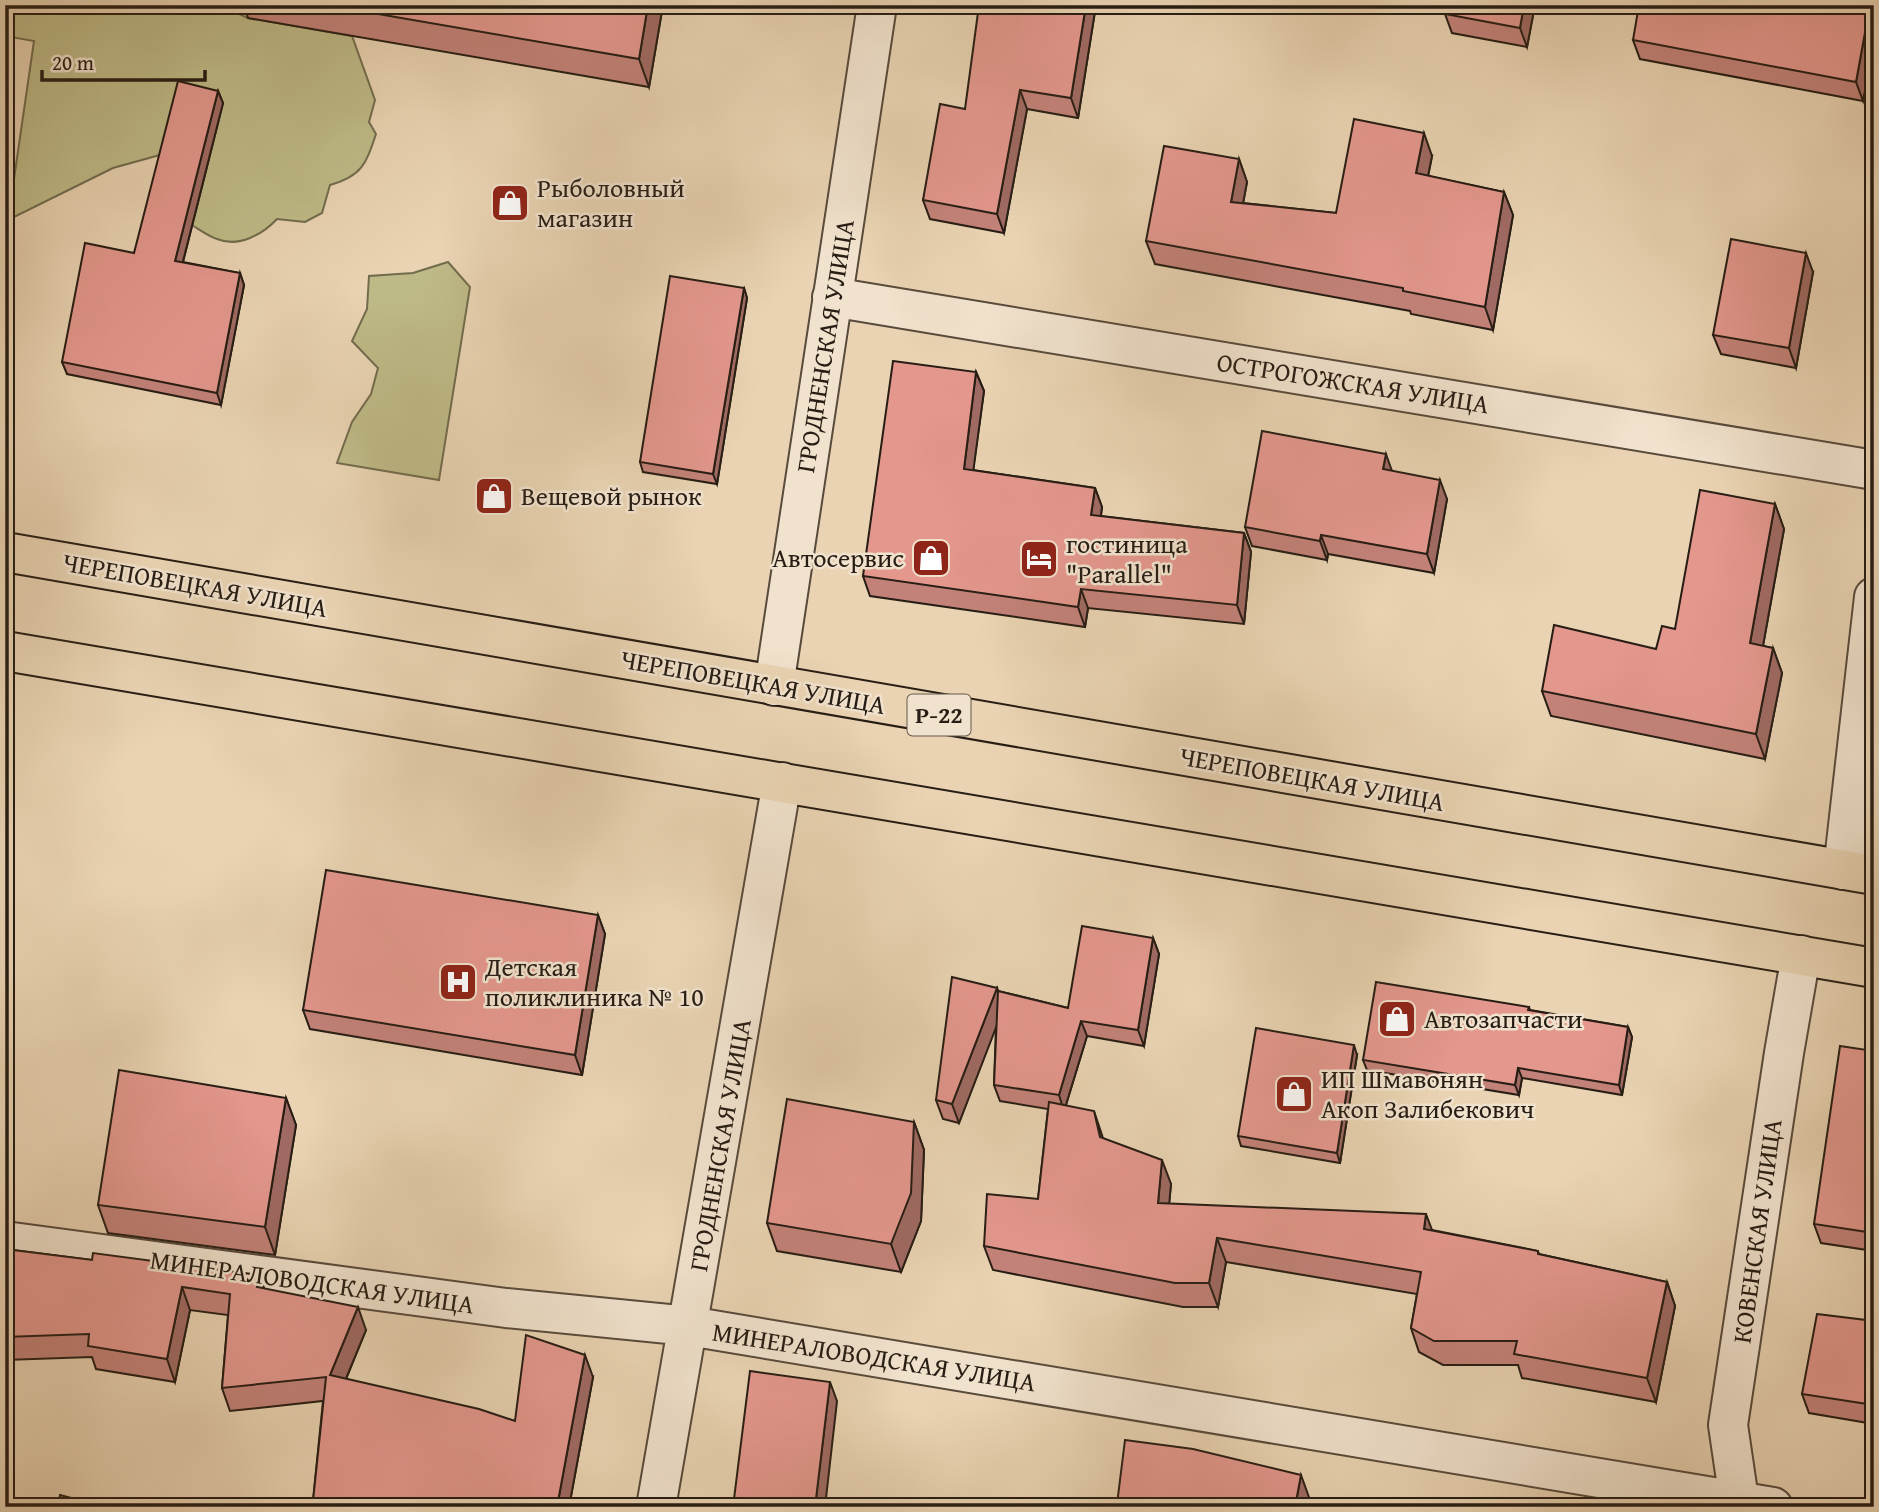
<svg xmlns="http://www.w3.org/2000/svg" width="1879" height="1512" viewBox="0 0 1879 1512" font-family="'Gentium Book Plus',serif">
	<rect width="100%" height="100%" fill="#e9d3b2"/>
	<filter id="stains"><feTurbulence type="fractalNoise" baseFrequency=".00286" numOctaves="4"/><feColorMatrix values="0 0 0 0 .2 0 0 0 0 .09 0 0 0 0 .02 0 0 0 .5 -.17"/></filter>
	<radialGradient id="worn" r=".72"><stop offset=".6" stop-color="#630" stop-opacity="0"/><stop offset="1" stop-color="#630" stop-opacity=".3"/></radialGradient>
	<path fill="#beba87" stroke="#726c4e" stroke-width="2" d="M5 5H125L132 9 139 5H219L248 18 352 36 375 100 369 122 376 134C366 164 362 176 330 185L322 213 305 222 277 219C263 234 239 248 217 239 208 236 200 230 192 225L167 153 113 168 8 220 34 41 5 36Z
		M448 262 470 287 439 480 337 463 352 422 371 394 378 368 352 341 367 309 369 276 413 273Z"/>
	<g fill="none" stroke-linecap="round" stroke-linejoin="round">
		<defs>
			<path id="street" d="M832 297 1874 470
				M774 686 877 5
				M1843 870 1874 597
				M5 1241 506 1308 689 1326 1773 1507
				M656 1507 782 782
				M1738 1507 1739 1500 1728 1425 1784 1053 1801 955"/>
			<path id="highway" d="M5 552 1874 875
				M5 651 1874 968"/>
		</defs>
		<use href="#street" stroke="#584a3c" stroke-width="42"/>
		<use href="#highway" stroke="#271d14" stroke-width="42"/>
		<use href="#street" stroke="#f1e2cd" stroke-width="38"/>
		<use href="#highway" stroke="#e9d3b2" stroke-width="38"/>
	</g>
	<path fill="#c38279" stroke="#271d14" stroke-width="2" d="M244 5H663L649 87 248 18Z
		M1096 5 1078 118 1027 109 1004 233 930 219 923 200 965 109Z
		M1320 5H1361L1360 13Z
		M1446 5H1535L1527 47 1452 33 1445 14Z
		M1874 5 1863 101 1640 59 1633 40Z
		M218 91 223 103 183 262 240 273 244 285 221 405 67 374 62 362 134 253Z
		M1432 156 1428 176 1504 192 1513 215 1493 330 1411 314 1410 311 1155 264 1146 241 1239 159 1247 182 1243 203 1336 213Z
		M1813 272 1796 368 1721 354 1713 335Z
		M744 288 747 298 717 484 643 472 640 462Z
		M976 372 984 391 973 470 1095 488 1102 507 1101 516 1244 533 1251 552 1244 624 1088 608 1085 627 870 596 863 576Z
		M1392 471 1447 499 1434 573 1328 554 1327 560 1252 546 1245 527Z
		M1775 504 1784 529 1763 646 1773 648 1782 673 1765 759 1551 716 1542 691 1656 649 1675 629Z
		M598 915 605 934 582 1075 310 1029 303 1010Z
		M1153 938 1159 954 1144 1046 1087 1036 1066 1105 1103 1138 1171 1184 1169 1204 1432 1230 1538 1251 1539 1254 1667 1282 1675 1306 1656 1402 1522 1378 1518 1365H1443L1419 1352 1411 1328 1417 1294 1226 1262 1218 1307H1183L993 1270 984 1246 1038 1199 1048 1109 1000 1101 994 1085 996 1026 959 1123 943 1119 936 1100 997 988 998 991 1068 1008Z
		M1529 1007 1530 1010 1628 1027 1632 1037 1622 1095 1522 1078 1519 1095 1367 1070 1363 1060Z
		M1874 1051V1251L1821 1243 1814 1224Z
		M1357 1055 1340 1163 1241 1146 1238 1136Z
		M286 1098 296 1125 275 1255 108 1233 98 1205Z
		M914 1122 924 1150 921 1221 901 1272 777 1251 767 1223Z
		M5 1249 92 1260 259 1275 264 1289 366 1330 346 1379 515 1421 593 1377 569 1507H315L313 1501 323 1401 230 1411 222 1388 228 1315 190 1310 175 1382 96 1369 92 1357 5 1360Z
		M1874 1321V1424L1809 1413 1802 1394Z"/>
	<path fill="#9f6a63" stroke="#271d14" stroke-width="2" d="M648 5H663L649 87 639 59Z
		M1086 5H1096L1078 118 1071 98Z
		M1357 5H1361L1360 13Z
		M1524 5H1535L1527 47 1520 28Z
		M1870 5H1874V44L1863 101 1856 82Z
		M1020 90 1027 109 1004 233 997 214Z
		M218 91 223 103 180 273 175 261Z
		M1424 133 1432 156 1424 196 1416 173Z
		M1239 159 1247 182 1239 225 1231 202Z
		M1504 192 1513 215 1493 330 1485 307Z
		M1806 253 1813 272 1796 368 1789 348Z
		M240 273 244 285 221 405 217 393Z
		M744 288 747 298 717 484 713 474Z
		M976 372 984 391 971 488 964 469Z
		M1386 454 1393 474 1383 469Z
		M1440 480 1447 499 1434 573 1427 554Z
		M1095 488 1102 507 1098 534 1091 515Z
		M1775 504 1784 529 1759 668 1750 643Z
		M1244 533 1251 552 1244 624 1237 605Z
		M1321 535 1328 554 1327 560 1320 541Z
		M1081 589 1088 608 1085 627 1078 607Z
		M1773 648 1782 673 1765 759 1756 734Z
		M598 915 605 934 582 1075 575 1055Z
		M1153 938 1159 954 1144 1046 1138 1030Z
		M997 988 1004 1007 959 1123 952 1104Z
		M1081 1021 1087 1036 1064 1111 1059 1095Z
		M1628 1027 1632 1037 1622 1095 1619 1085Z
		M1354 1045 1357 1055 1340 1163 1337 1153Z
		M1518 1068 1522 1078 1519 1095 1515 1085Z
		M286 1098 296 1125 275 1255 265 1227Z
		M1094 1111 1102 1135 1109 1161 1100 1137Z
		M914 1122 924 1150 921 1221 901 1272 891 1244Z
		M1162 1160 1171 1184 1167 1227 1158 1203Z
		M1426 1214 1435 1238 1424 1229Z
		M1217 1238 1226 1262 1218 1307 1209 1283Z
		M259 1275 268 1298 257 1287Z
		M1667 1282 1675 1306 1656 1402 1647 1378Z
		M182 1287 190 1310 175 1382 167 1359Z
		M358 1307 366 1330 338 1398 330 1375Z
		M585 1355 593 1377 569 1507H557Z
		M830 1382 837 1401 825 1507H815Z
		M1301 1475 1310 1500 1309 1507H1295Z"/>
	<path fill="#e3978d" stroke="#271d14" stroke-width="2" d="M326 5H648L639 59Z
		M979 5H1086L1071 98 1020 90 997 214 923 200 940 104 965 109Z
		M1446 5H1524L1520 28 1445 14Z
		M1639 5H1870L1856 82 1633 40Z
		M178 81 218 91 175 261 240 273 217 393 62 362 85 243 134 253Z
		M1354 119 1424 133 1416 173 1504 192 1485 307 1403 291V288L1146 241 1164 146 1239 159 1231 202 1336 213Z
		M1731 239 1806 253 1789 348 1713 335Z
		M670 276 744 288 713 474 640 462Z
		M893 361 976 372 964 469 1095 488 1091 515 1244 533 1237 605 1081 589 1078 607 863 576Z
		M1262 431 1386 454 1383 469 1440 480 1427 554 1321 535 1320 541 1245 527Z
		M1700 490 1775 504 1750 643 1773 648 1756 734 1542 691 1554 625 1656 649 1662 626 1675 629Z
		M326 870 598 915 575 1055 303 1010Z
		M1082 926 1153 938 1138 1030 1081 1021 1059 1095 994 1085 998 991 1068 1008Z
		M952 977 997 988 952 1104 936 1100Z
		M1376 982 1529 1007 1528 1010 1628 1027 1619 1085 1518 1068 1515 1085 1363 1060Z
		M1256 1028 1354 1045 1337 1153 1238 1136Z
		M1840 1046 1874 1051V1233L1814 1224Z
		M119 1070 286 1098 265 1227 98 1205Z
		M787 1099 914 1122 911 1193 891 1244 767 1223Z
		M1049 1102 1094 1111 1100 1137 1162 1160 1158 1203 1426 1214 1424 1229 1538 1251V1254L1667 1282 1647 1378 1514 1354 1517 1341H1434L1411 1328 1421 1272 1217 1238 1209 1283H1175L984 1246 987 1194 1038 1199Z
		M5 1249 92 1260 93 1253 259 1275 257 1287 358 1307 330 1375 479 1409 515 1421 526 1335 585 1355 557 1507H339L313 1501 326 1377 222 1388 230 1294 182 1287 167 1359 88 1346 89 1334 5 1337Z
		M1817 1314 1874 1321V1405L1802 1394Z
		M750 1371 830 1382 815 1507H733Z
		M1125 1440 1193 1449 1301 1475 1295 1507H1096L1097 1499 1117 1504Z
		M60 1495 105 1507H58Z
		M1395 1498 1448 1507H1394Z"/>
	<defs>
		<symbol id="shop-square" viewBox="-11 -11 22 22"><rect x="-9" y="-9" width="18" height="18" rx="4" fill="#8f2418" stroke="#f1e2cd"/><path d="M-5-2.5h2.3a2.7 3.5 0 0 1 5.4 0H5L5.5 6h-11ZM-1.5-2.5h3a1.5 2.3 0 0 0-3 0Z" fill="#fff"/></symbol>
		<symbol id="hotel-square" viewBox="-11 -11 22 22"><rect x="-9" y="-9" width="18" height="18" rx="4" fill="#8f2418" stroke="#f1e2cd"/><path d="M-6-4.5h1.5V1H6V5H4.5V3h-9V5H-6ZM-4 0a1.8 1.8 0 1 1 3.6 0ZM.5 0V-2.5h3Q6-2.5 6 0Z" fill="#fff"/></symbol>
		<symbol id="hospital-square" viewBox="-11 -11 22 22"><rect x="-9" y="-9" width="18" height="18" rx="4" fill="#8f2418" stroke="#f1e2cd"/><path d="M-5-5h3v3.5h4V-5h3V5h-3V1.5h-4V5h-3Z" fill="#fff"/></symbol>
	</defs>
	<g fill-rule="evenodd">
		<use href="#shop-square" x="488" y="181" width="44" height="44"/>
		<use href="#shop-square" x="472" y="474" width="44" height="44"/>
		<use href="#shop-square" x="909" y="536" width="44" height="44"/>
		<use href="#hotel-square" x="1017" y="537" width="44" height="44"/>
		<use href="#hospital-square" x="436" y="960" width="44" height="44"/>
		<use href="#shop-square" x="1375" y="997" width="44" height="44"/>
		<use href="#shop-square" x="1272" y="1072" width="44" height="44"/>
	</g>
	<g text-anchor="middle" stroke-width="5" stroke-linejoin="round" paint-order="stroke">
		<rect fill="#f1e2cd" stroke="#64584c" stroke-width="2" x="907.5" y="694.5" width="63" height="41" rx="5"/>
		<g font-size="24" font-weight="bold" fill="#271d14">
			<text x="939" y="723">Р-22</text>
		</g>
		<g font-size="26" fill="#271d14" stroke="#f1e2cd" text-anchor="start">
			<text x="537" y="197">Рыболовный<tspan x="537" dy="30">магазин</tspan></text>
			<text x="521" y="505">Вещевой рынок</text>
			<text x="1066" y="553">гостиница<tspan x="1066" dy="30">"Parallel"</tspan></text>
			<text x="904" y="567" text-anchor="end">Автосервис</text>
			<text x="485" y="976">Детская<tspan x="485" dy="30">поликлиника № 10</tspan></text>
			<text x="1424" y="1028">Автозапчасти</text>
			<text x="1321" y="1088">ИП Шмавонян<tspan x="1321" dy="30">Акоп Залибекович</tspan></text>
		</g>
		<g font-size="26" fill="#271d14" stroke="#f1e2cd">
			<text transform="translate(825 346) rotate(-81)" y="9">ГРОДНЕНСКАЯ УЛИЦА</text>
			<text transform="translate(1353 383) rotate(9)" y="9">ОСТРОГОЖСКАЯ УЛИЦА</text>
			<text transform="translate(195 585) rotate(10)" y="9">ЧЕРЕПОВЕЦКАЯ УЛИЦА</text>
			<text transform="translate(753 682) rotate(10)" y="9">ЧЕРЕПОВЕЦКАЯ УЛИЦА</text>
			<text transform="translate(1312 779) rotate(10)" y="9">ЧЕРЕПОВЕЦКАЯ УЛИЦА</text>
			<text transform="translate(720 1145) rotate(-80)" y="9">ГРОДНЕНСКАЯ УЛИЦА</text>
			<text transform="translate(1757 1231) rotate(-82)" y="9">КОВЕНСКАЯ УЛИЦА</text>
			<text transform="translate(312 1282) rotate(8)" y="9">МИНЕРАЛОВОДСКАЯ УЛИЦА</text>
			<text transform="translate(874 1357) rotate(9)" y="9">МИНЕРАЛОВОДСКАЯ УЛИЦА</text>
		</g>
	</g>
	<rect width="1879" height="1512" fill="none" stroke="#e9d3b2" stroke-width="28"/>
	<rect x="7" y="7" width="1865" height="1498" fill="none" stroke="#271d14" stroke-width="3.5"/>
	<rect x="14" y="14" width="1851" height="1484" fill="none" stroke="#271d14" stroke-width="2"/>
	<path d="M42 70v10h163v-10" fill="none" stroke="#271d14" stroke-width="3.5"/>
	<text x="52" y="70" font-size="21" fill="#271d14" stroke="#f1e2cd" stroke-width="5" paint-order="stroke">20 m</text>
	<rect width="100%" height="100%" filter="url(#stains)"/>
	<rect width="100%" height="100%" fill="url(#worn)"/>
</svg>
